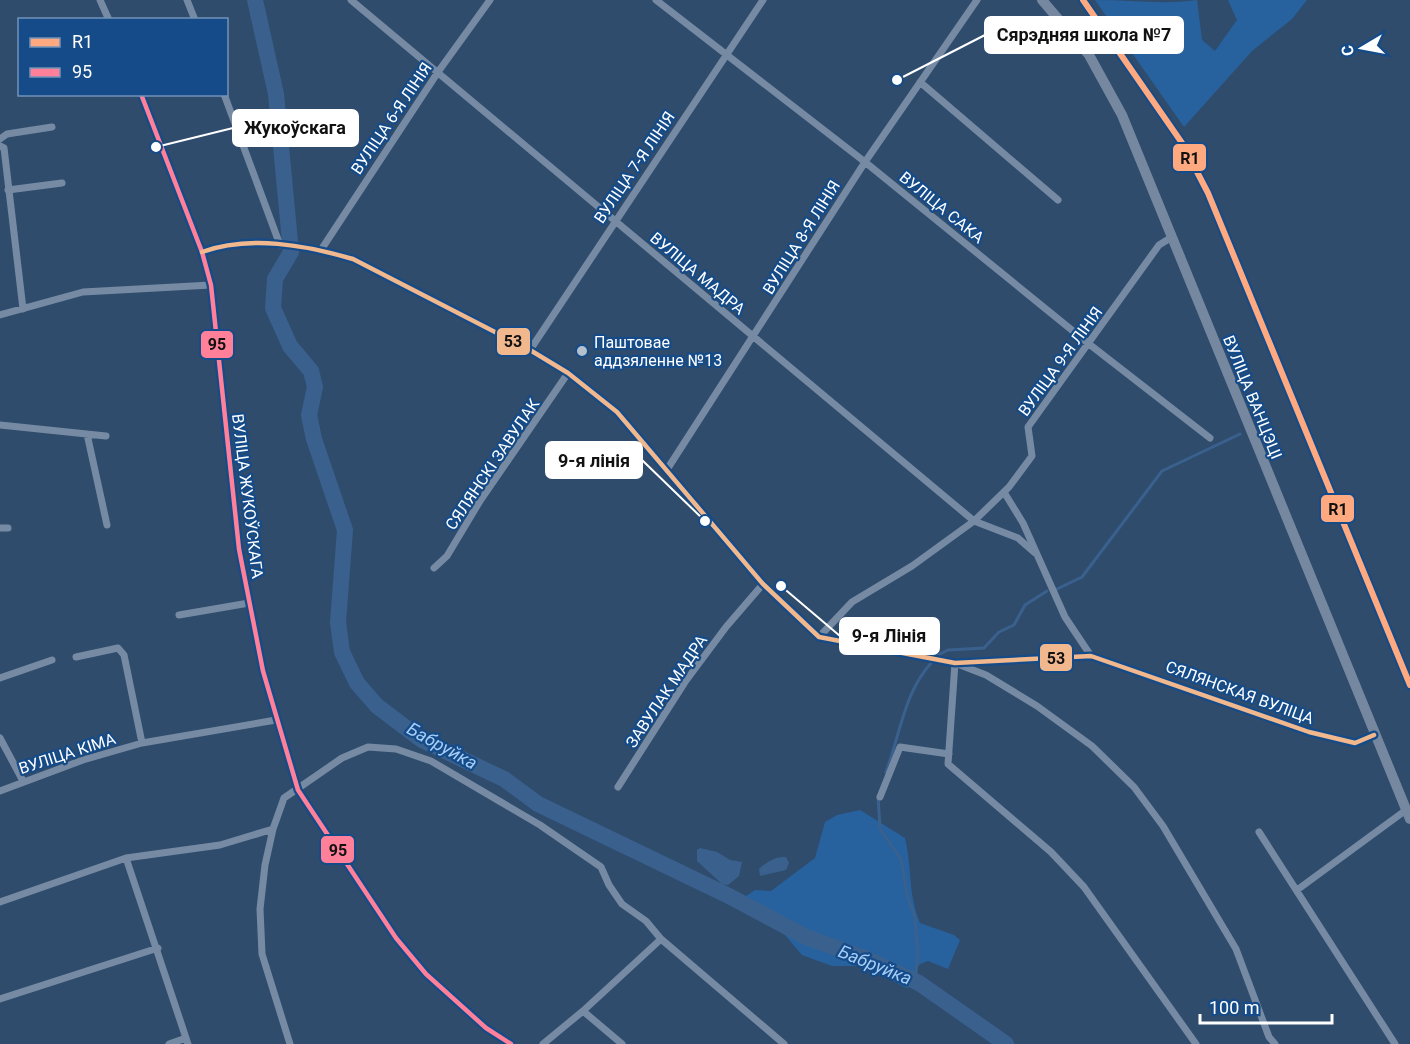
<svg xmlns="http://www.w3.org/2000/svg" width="1410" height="1044" viewBox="0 0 1410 1044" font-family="Roboto,sans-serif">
	<rect width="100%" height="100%" fill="#2f4c6d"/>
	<path fill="#27629f" d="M1095 0C1130 0 1163 5 1197 0L1202 40 1215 51 1237 20 1228 0H1307L1292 19 1252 51 1184 127Z
		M860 810 905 838C912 867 908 895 920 923L954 935 960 940 948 969 928 961 920 964 917 969 919 983 907 988 862 966H832L802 955 784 934 744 911 746 896 755 890 771 891 815 858 825 822 837 815Z"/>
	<path fill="#3a618e" d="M700 848 717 852 730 860 742 862 739 876 728 885 722 884 697 861V850Z
		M786 857 789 863 786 870 760 876 759 869C766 862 776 856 786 857Z"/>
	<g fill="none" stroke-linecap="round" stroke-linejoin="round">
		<path stroke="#3a618e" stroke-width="3" d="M1055 590 1082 577 1162 471 1240 434
			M938 655 948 650 984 648 999 632 1014 625 1025 605 1047 591
			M886 772C900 735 904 692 932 662
			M878 796 880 829 901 859 907 895 915 918 918 953 915 981"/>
		<path stroke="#3a618e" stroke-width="16" d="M255 0 276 94 291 252 275 279 273 308 290 346 311 371 315 387 309 415 314 439 345 530 338 622 342 652 357 683 377 706 422 740 504 779 538 804 729 896 806 937 867 959 919 983 1006 1044"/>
		<path stroke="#768ba3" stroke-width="7" d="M100 0 109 20
			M187 0 195 20
			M351 0 974 521 1018 538 1035 553
			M656 0 865 162 1089 344 1210 438
			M920 82 1058 200
			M141 94 202 252 211 285 239 549 263 671 298 790 396 938 426 974 486 1028 511 1044
			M224 94 280 245
			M0 139 7 134 52 127
			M0 146 4 148 23 309
			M8 190 62 183
			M321 250 438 72 490 0
			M202 252C250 235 305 245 353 259L530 350 568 373 617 412 763 584 819 637 955 663 1091 656 1309 732 1355 743 1374 735
			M0 315 83 292 211 285
			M530 350 763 0
			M0 425 106 436
			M87 434 107 525
			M668 468 865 162 977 0
			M1004 492 1023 523 1065 617 1091 656
			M0 528H8
			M434 568 447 556 480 501 568 373
			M179 615 249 603
			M819 637 852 602 912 566 974 521 1009 487 1032 456 1028 427 1159 245 1172 237
			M76 657 118 648 124 655 142 743
			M0 678 52 660
			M0 738 23 781
			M618 787 685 682 726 627 763 584
			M0 791 83 760 142 743 276 720
			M880 797 900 747 949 754
			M1259 832 1395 1044
			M126 858 188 1044
			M1297 890 1406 810
			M0 902 126 858 220 845 273 829
			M661 939 784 1044
			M0 999 158 948
			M169 1044 186 1038
			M290 1044 262 954 260 909 265 865 273 829 284 798 342 758 368 747 396 749 431 761 540 825 601 867 609 885 622 904 646 921 661 939 583 1011 622 1044
			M543 1044 583 1011
			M1196 1044 1084 887 1051 852 948 764 955 663 986 675 1037 706 1092 746 1134 787 1163 826 1236 949 1269 1037 1275 1044"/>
		<path stroke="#7588a0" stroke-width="10" d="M1042 0 1089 55 1122 115 1410 819"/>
		<defs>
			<path id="bus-1" d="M141 94 202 252 211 285 239 549 263 671 298 790 396 938 426 974 486 1028 511 1044"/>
			<path id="bus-2" d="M202 252C250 235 305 245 353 259L530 350 568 373 617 412 763 584 819 637 955 663 1091 656 1309 732 1355 743 1374 735"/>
		</defs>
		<use href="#bus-1" stroke="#144b88" stroke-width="9"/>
		<use href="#bus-2" stroke="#144b88" stroke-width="9"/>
		<use href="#bus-1" stroke="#ff8098" stroke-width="4.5"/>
		<use href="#bus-2" stroke="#f1b78d" stroke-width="4.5"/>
		<defs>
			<path id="rail-1" d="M1083 0 1182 143 1208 193 1410 685"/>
		</defs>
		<use href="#rail-1" stroke="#144b88" stroke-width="10"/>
		<use href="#rail-1" stroke="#ffa980" stroke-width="6"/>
	</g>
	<circle fill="#b6c0cc" stroke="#144b88" stroke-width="2" cx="582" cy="351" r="6"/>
	<g text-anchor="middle" stroke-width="4.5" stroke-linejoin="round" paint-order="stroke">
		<g font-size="16" fill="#fff" stroke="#144b88">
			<text transform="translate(391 118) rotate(-56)" y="6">ВУЛІЦА 6-Я ЛІНІЯ</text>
			<text transform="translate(634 167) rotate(-56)" y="6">ВУЛІЦА 7-Я ЛІНІЯ</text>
			<text transform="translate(942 207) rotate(39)" y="6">ВУЛІЦА САКА</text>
			<text transform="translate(801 237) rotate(-58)" y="6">ВУЛІЦА 8-Я ЛІНІЯ</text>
			<text transform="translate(698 273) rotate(40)" y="6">ВУЛІЦА МАДРА</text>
			<text transform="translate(1060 361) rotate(-54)" y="6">ВУЛІЦА 9-Я ЛІНІЯ</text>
			<text transform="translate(1253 397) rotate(68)" y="6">ВУЛІЦА ВАНЦЭЦІ</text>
			<text transform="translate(492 464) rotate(-56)" y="6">СЯЛЯНСКІ ЗАВУЛАК</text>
			<text transform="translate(248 496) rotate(83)" y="6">ВУЛІЦА ЖУКОЎСКАГА</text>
			<text transform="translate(666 691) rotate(-56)" y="6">ЗАВУЛАК МАДРА</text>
			<text transform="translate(1240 692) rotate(20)" y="6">СЯЛЯНСКАЯ ВУЛІЦА</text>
			<text transform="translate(67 753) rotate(-18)" y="6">ВУЛІЦА КІМА</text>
		</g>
		<g font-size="16" fill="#fff" stroke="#144b88" text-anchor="start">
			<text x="594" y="348">Паштовае<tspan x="594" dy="18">аддзяленне №13</tspan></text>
		</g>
		<g font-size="18" font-style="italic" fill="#a6cdf7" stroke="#144b88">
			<text transform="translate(442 746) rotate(29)" y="6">Бабруйка</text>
			<text transform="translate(875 965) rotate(22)" y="6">Бабруйка</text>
		</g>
	</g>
	<path fill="none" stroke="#fff" stroke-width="2" d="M897 80L985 35M156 147L233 128M705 521L642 460M781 586L840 636"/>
	<g fill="#fff" stroke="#144b88" stroke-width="2">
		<circle cx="897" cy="80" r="6"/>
		<circle cx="156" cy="147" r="6"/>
		<circle cx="705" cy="521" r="6"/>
		<circle cx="781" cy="586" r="6"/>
	</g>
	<g fill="#fff" stroke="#fff" stroke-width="2">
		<rect x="985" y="17" width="198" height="36" rx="6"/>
		<rect x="233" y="110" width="125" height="36" rx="6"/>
		<rect x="546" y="442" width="96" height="36" rx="6"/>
		<rect x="840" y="618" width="99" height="36" rx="6"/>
	</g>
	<g font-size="18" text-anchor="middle" font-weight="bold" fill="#111">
		<text x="1084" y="41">Сярэдняя школа №7</text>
		<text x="295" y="134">Жукоўскага</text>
		<text x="594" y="467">9-я лінія</text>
		<text x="889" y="642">9-я Лінія</text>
	</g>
	<g stroke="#144b88" stroke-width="2">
		<rect x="1172" y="143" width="35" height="29" rx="6" fill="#ffa980"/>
		<rect x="496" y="327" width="35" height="29" rx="6" fill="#f1b78d"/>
		<rect x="200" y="330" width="34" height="29" rx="6" fill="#ff8098"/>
		<rect x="1320" y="494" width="35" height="29" rx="6" fill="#ffa980"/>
		<rect x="1039" y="643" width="34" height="29" rx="6" fill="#f1b78d"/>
		<rect x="320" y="835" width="35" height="29" rx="6" fill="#ff8098"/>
	</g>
	<g font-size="16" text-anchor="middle" font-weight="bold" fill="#111">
		<text x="1190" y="164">R1</text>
		<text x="513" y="347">53</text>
		<text x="217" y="350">95</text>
		<text x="1338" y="515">R1</text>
		<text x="1056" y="664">53</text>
		<text x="338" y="856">95</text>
	</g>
	<rect x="18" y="18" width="210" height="78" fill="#144b88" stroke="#7293b8" stroke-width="1.5"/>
	<rect x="30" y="38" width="30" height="9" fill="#ffa980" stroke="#7293b8" stroke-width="1.5"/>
	<text x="72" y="48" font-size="18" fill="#ffffff">R1</text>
	<rect x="30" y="68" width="30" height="9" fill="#ff8098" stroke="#7293b8" stroke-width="1.5"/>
	<text x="72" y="78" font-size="18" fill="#ffffff">95</text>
	<g transform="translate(1362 48) rotate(260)" stroke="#144b88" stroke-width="4.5" paint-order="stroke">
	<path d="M0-4.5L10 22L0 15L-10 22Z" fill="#ffffff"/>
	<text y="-9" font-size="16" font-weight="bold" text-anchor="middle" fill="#ffffff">С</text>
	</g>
	<path d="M1200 1014v9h132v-9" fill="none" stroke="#ffffff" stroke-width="3"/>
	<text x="1209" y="1014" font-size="18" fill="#ffffff" stroke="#144b88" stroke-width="4.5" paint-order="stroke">100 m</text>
</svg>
